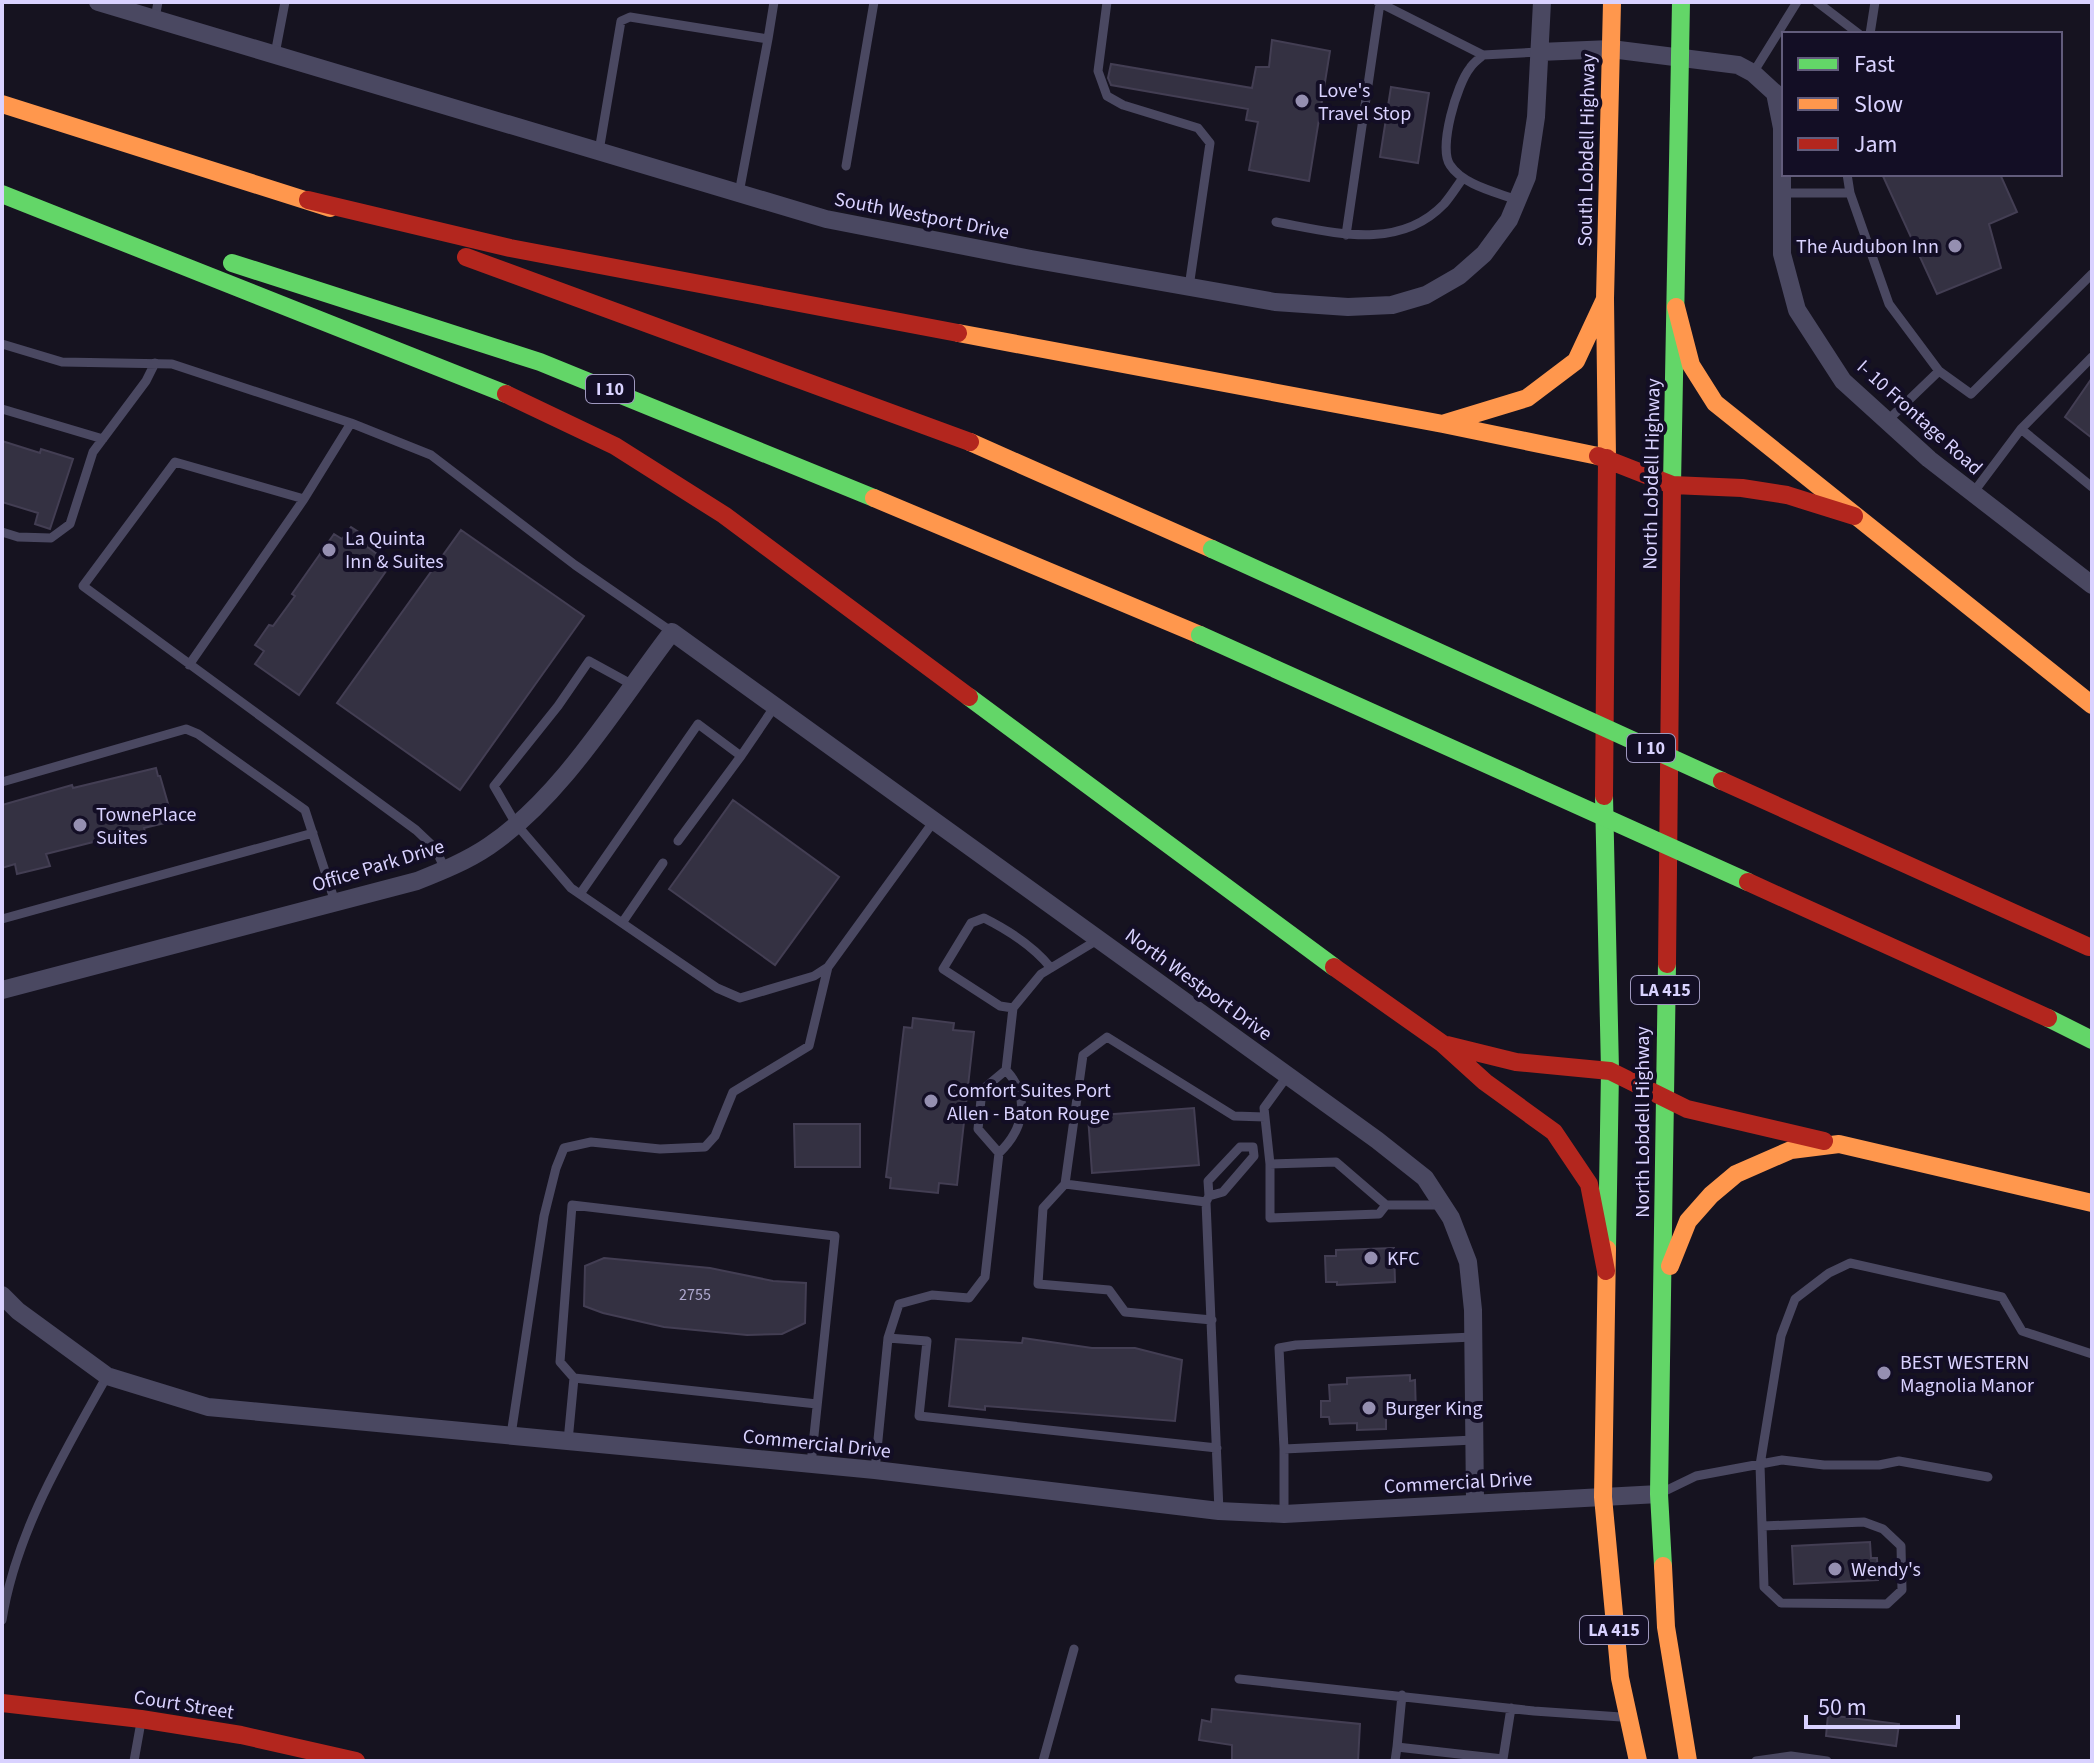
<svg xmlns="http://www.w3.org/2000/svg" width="2094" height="1763" viewBox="0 0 2094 1763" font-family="'Source Sans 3',sans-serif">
	<rect width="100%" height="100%" fill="#161320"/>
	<path fill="#343142" stroke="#433e53" stroke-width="2" d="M1272 40 1330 51 1309 181 1249 170 1258 122 1246 120 1248 109 1111 85 1108 78 1111 64 1252 88 1256 67H1269Z
		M1391 87 1429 93 1418 163 1380 157Z
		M1882 174H2000L2017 212 1989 224 2001 268 1937 294Z
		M2092 378V438L2065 417Z
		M2 441 40 453 41 449 73 459 50 529 35 524 38 513 2 502Z
		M351 527 371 540 366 546 391 564 299 695 255 664 264 651 255 645 269 625 273 626 295 596 292 594 334 534 342 539Z
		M461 530 584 616 460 790 337 703Z
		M156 768 158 776H160L173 821 144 828 146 836 115 844 113 837 46 854 50 866 17 874 15 864 2 868V805L72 785 73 788Z
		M733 800 839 877 775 965 669 889Z
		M913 1018 954 1023 953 1030 974 1032 957 1185 939 1183 938 1193 890 1188 891 1178 886 1177 904 1027 912 1028Z
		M1194 1108 1199 1165 1092 1173 1088 1116Z
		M794 1124H860V1167H795Z
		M1394 1248 1395 1282 1337 1285V1282H1326L1325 1256H1336V1250Z
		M604 1258 710 1268 773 1281 806 1283 805 1323 782 1334 747 1335 664 1327 603 1313 584 1306 585 1266Z
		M1023 1338 1092 1348H1135L1182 1360 1175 1421 985 1406V1410L949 1406 956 1339 1022 1343Z
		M1410 1375V1381L1415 1380 1416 1415 1386 1416V1429L1357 1430V1423L1330 1424 1329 1417H1321V1401H1330L1329 1385 1347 1384V1378Z
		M1870 1542 1871 1558H1877L1878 1580 1794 1584 1792 1546Z
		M1212 1709 1360 1724 1358 1761H1232V1745L1199 1740 1202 1720 1211 1722Z
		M1828 1715 1899 1724 1896 1746 1826 1736Z"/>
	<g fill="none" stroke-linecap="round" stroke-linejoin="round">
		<path stroke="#4a4861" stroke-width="9" d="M1107 2 1098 71 1107 96 1123 105 1198 128 1210 143 1189 287
			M1378 2 1483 55
			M1817 2 1859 34
			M155 18 158 2
			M1870 34 1875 2
			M768 39 774 2
			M275 54 285 2
			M1753 73 1797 2
			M599 151 621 21 630 17 768 39 739 193
			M846 166 874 2
			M1847 174 1850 193
			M1782 193H1850L1889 304 1939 371 1887 421
			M1517 200C1496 192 1463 185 1450 165 1438 148 1457 84 1470 68 1473 63 1479 59 1483 55L1539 52
			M1276 222C1332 232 1398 252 1444 204 1451 196 1457 186 1463 178
			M1346 235 1380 3
			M2 344 62 362 172 364 351 423 431 455 575 565 672 632
			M1939 371 1971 394 2092 274
			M2 409 103 439
			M351 423 304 499 175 462 83 586 416 830 435 848 445 869
			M2021 429 2092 487
			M1973 493 2021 429 2092 357
			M2 532 18 537 51 538 70 524 93 452 146 381 155 363
			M189 665 304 499
			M631 684 589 661 558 706 494 786 516 824 571 888 717 988 740 998 814 976 828 967 934 821
			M2 782 186 729 198 734 305 810 335 902
			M678 841 741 756
			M580 894 698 724 741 756 775 706
			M2 919 313 833
			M622 923 663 863
			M1013 1008 1000 1006 943 969 971 923 984 918C1008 930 1034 947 1051 968
			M999 1153 978 1129 982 1090 1006 1070
			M1270 1164 1336 1162 1386 1205 1379 1214 1270 1218V1164L1264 1108 1288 1075
			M1065 1184 1043 1208 1038 1284 1109 1290 1125 1312 1212 1320
			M1206 1202 1209 1196 1223 1192 1254 1156 1253 1147H1240L1208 1181 1209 1196
			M1386 1205H1443
			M1473 1337 1296 1345 1279 1348 1284 1449 1474 1440
			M888 1338 927 1341 919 1416 1217 1448
			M574 1378 817 1404
			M511 1435 544 1216 556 1168 564 1148 591 1142 660 1149 705 1147 715 1136 733 1092 809 1046 828 967
			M568 1441 574 1378 560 1362 572 1205 835 1236 811 1464
			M875 1470 888 1338 899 1304 932 1295 969 1298 985 1277 999 1153C1024 1129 1031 1097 1006 1070L1013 1008 1041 974 1099 939
			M1665 1491 1696 1476 1782 1460 1824 1465H1879L1899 1461 1988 1477
			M1219 1511 1206 1202 1065 1184 1083 1055 1107 1037 1234 1116 1265 1117
			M1284 1514V1449
			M1763 1526 1864 1522 1883 1529 1901 1546 1902 1590 1887 1604 1781 1603 1764 1587 1760 1465 1781 1336 1795 1299 1829 1273 1850 1263 2002 1297 2022 1331 2092 1354
			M2 1620C16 1532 64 1453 107 1376
			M1239 1679 1534 1711 1621 1717
			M1402 1695 1397 1747 1503 1759 1511 1708
			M134 1761 141 1722
			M1043 1761 1074 1649
			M1395 1761 1397 1747
			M1756 1761 1791 1756 1827 1761"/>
		<path stroke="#4a4861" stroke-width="18" d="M98 2 826 219 1031 259 1275 302 1348 307 1392 305 1426 295 1459 276 1484 254 1509 220 1527 177 1536 117 1542 2
			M1539 52 1611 49 1738 65 1753 73 1775 93 1782 128V254L1797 310 1843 381 1929 459 2092 585
			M2 990 417 881C442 871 467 861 489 846 563 796 618 702 672 632L1377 1140 1425 1178 1451 1218 1468 1262 1473 1310 1475 1502
			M2 1295 18 1311 107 1376 208 1407 875 1470 1219 1511 1284 1514 1659 1494"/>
		<path stroke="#63d668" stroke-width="18" d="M2 194 506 394
			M232 263 540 362 874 498
			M1672 485 1681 2
			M969 697 1334 967
			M1604 796 1610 1071 1607 1249
			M2048 1018 2092 1040
			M1663 1566 1659 1494 1667 964"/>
		<path stroke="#ff974d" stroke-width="18" d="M2 104 330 208
			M1676 307 1691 365 1715 403 2092 705
			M958 333 1443 424 1598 456
			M1445 423 1527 398 1576 361 1605 299
			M970 442 1212 549
			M1607 458 1605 299 1612 2
			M874 498 1200 635
			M1607 1249 1603 1497 1620 1678 1638 1761
			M1670 1266 1688 1221 1711 1195 1736 1174 1791 1150 1839 1144 2092 1203
			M1663 1566 1666 1627 1688 1761"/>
		<path stroke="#b3261e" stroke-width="18" d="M308 200 510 248 958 333
			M466 257 970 442
			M506 394 615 446 724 515 969 697
			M1598 456 1672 485 1742 488 1787 495 1854 516
			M1604 796 1607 458
			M1667 964 1672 485
			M1334 967 1443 1044 1485 1082 1554 1132 1589 1184 1606 1271
			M1447 1045 1516 1062 1610 1071 1687 1109 1824 1141
			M2 1703 141 1719 241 1735 356 1761"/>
		<path stroke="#63d668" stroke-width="18" d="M1212 549 1722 781
			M1200 635 1748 882"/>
		<path stroke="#b3261e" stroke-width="18" d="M1722 781 2089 947
			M1748 882 2048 1018"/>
	</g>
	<g fill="#958fb1" stroke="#130e25" stroke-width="3">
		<circle cx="1302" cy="101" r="8"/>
		<circle cx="1955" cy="246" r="8"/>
		<circle cx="329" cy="550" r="8"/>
		<circle cx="80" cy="825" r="8"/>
		<circle cx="931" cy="1101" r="8"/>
		<circle cx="1371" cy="1258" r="8"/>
		<circle cx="1884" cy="1373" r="8"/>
		<circle cx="1369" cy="1408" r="8"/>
		<circle cx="1835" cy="1569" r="8"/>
	</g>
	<g text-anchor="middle" stroke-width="8" stroke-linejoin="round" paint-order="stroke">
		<g font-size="16" fill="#b0aad0">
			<text x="695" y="1300">2755</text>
		</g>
		<g fill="#130e25" stroke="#9e97be" stroke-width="2">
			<rect x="586" y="375" width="48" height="28" rx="6"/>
			<rect x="1627" y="734" width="48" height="28" rx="6"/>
			<rect x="1631" y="976" width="68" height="28" rx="6"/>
			<rect x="1580" y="1616" width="68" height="28" rx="6"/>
		</g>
		<g font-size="18" font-weight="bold" fill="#d9d2ff">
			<text x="610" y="395">I 10</text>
			<text x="1651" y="754">I 10</text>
			<text x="1665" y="996">LA 415</text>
			<text x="1614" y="1636">LA 415</text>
		</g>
		<g font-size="20" fill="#d9d2ff" stroke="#130e25" text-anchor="start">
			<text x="1318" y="97">Love's<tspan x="1318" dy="23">Travel Stop</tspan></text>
			<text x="1939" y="253" text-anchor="end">The Audubon Inn</text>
			<text x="345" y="545">La Quinta<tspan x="345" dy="23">Inn &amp; Suites</tspan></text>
			<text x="96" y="821">TownePlace<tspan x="96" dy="23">Suites</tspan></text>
			<text x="947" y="1097">Comfort Suites Port<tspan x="947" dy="23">Allen - Baton Rouge</tspan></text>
			<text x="1387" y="1265">KFC</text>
			<text x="1900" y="1369">BEST WESTERN<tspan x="1900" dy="23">Magnolia Manor</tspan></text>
			<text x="1385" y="1415">Burger King</text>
			<text x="1851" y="1576">Wendy's</text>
		</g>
		<g font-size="20" fill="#d9d2ff" stroke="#130e25">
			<text transform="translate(1586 150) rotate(-89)" y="7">South Lobdell Highway</text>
			<text transform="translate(922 215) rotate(11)" y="7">South Westport Drive</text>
			<text transform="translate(1920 417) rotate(42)" y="7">I- 10 Frontage Road</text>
			<text transform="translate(1651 474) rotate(-89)" y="7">North Lobdell Highway</text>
			<text transform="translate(378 865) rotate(-17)" y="7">Office Park Drive</text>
			<text transform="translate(1199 984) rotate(36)" y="7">North Westport Drive</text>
			<text transform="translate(1642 1122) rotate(-90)" y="7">North Lobdell Highway</text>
			<text transform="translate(817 1443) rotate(6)" y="7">Commercial Drive</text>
			<text transform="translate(1458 1482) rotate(-3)" y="7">Commercial Drive</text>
			<text transform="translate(184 1704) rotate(9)" y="7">Court Street</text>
		</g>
	</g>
	<rect width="2094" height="1763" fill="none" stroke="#d9d2ff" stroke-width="8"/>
	<rect x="1782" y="32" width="280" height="144" fill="#130e25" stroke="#625c7c" stroke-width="2"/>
	<rect x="1798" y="58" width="40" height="12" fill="#63d668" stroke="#625c7c" stroke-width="2"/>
	<text x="1854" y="72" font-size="24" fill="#d9d2ff">Fast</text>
	<rect x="1798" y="98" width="40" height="12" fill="#ff974d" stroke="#625c7c" stroke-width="2"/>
	<text x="1854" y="112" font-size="24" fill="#d9d2ff">Slow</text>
	<rect x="1798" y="138" width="40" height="12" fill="#b3261e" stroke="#625c7c" stroke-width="2"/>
	<text x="1854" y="152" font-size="24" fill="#d9d2ff">Jam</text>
	<path d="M1806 1715v12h152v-12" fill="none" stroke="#d9d2ff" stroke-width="4"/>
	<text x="1818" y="1715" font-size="24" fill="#d9d2ff" stroke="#130e25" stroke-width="6" paint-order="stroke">50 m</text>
</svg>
